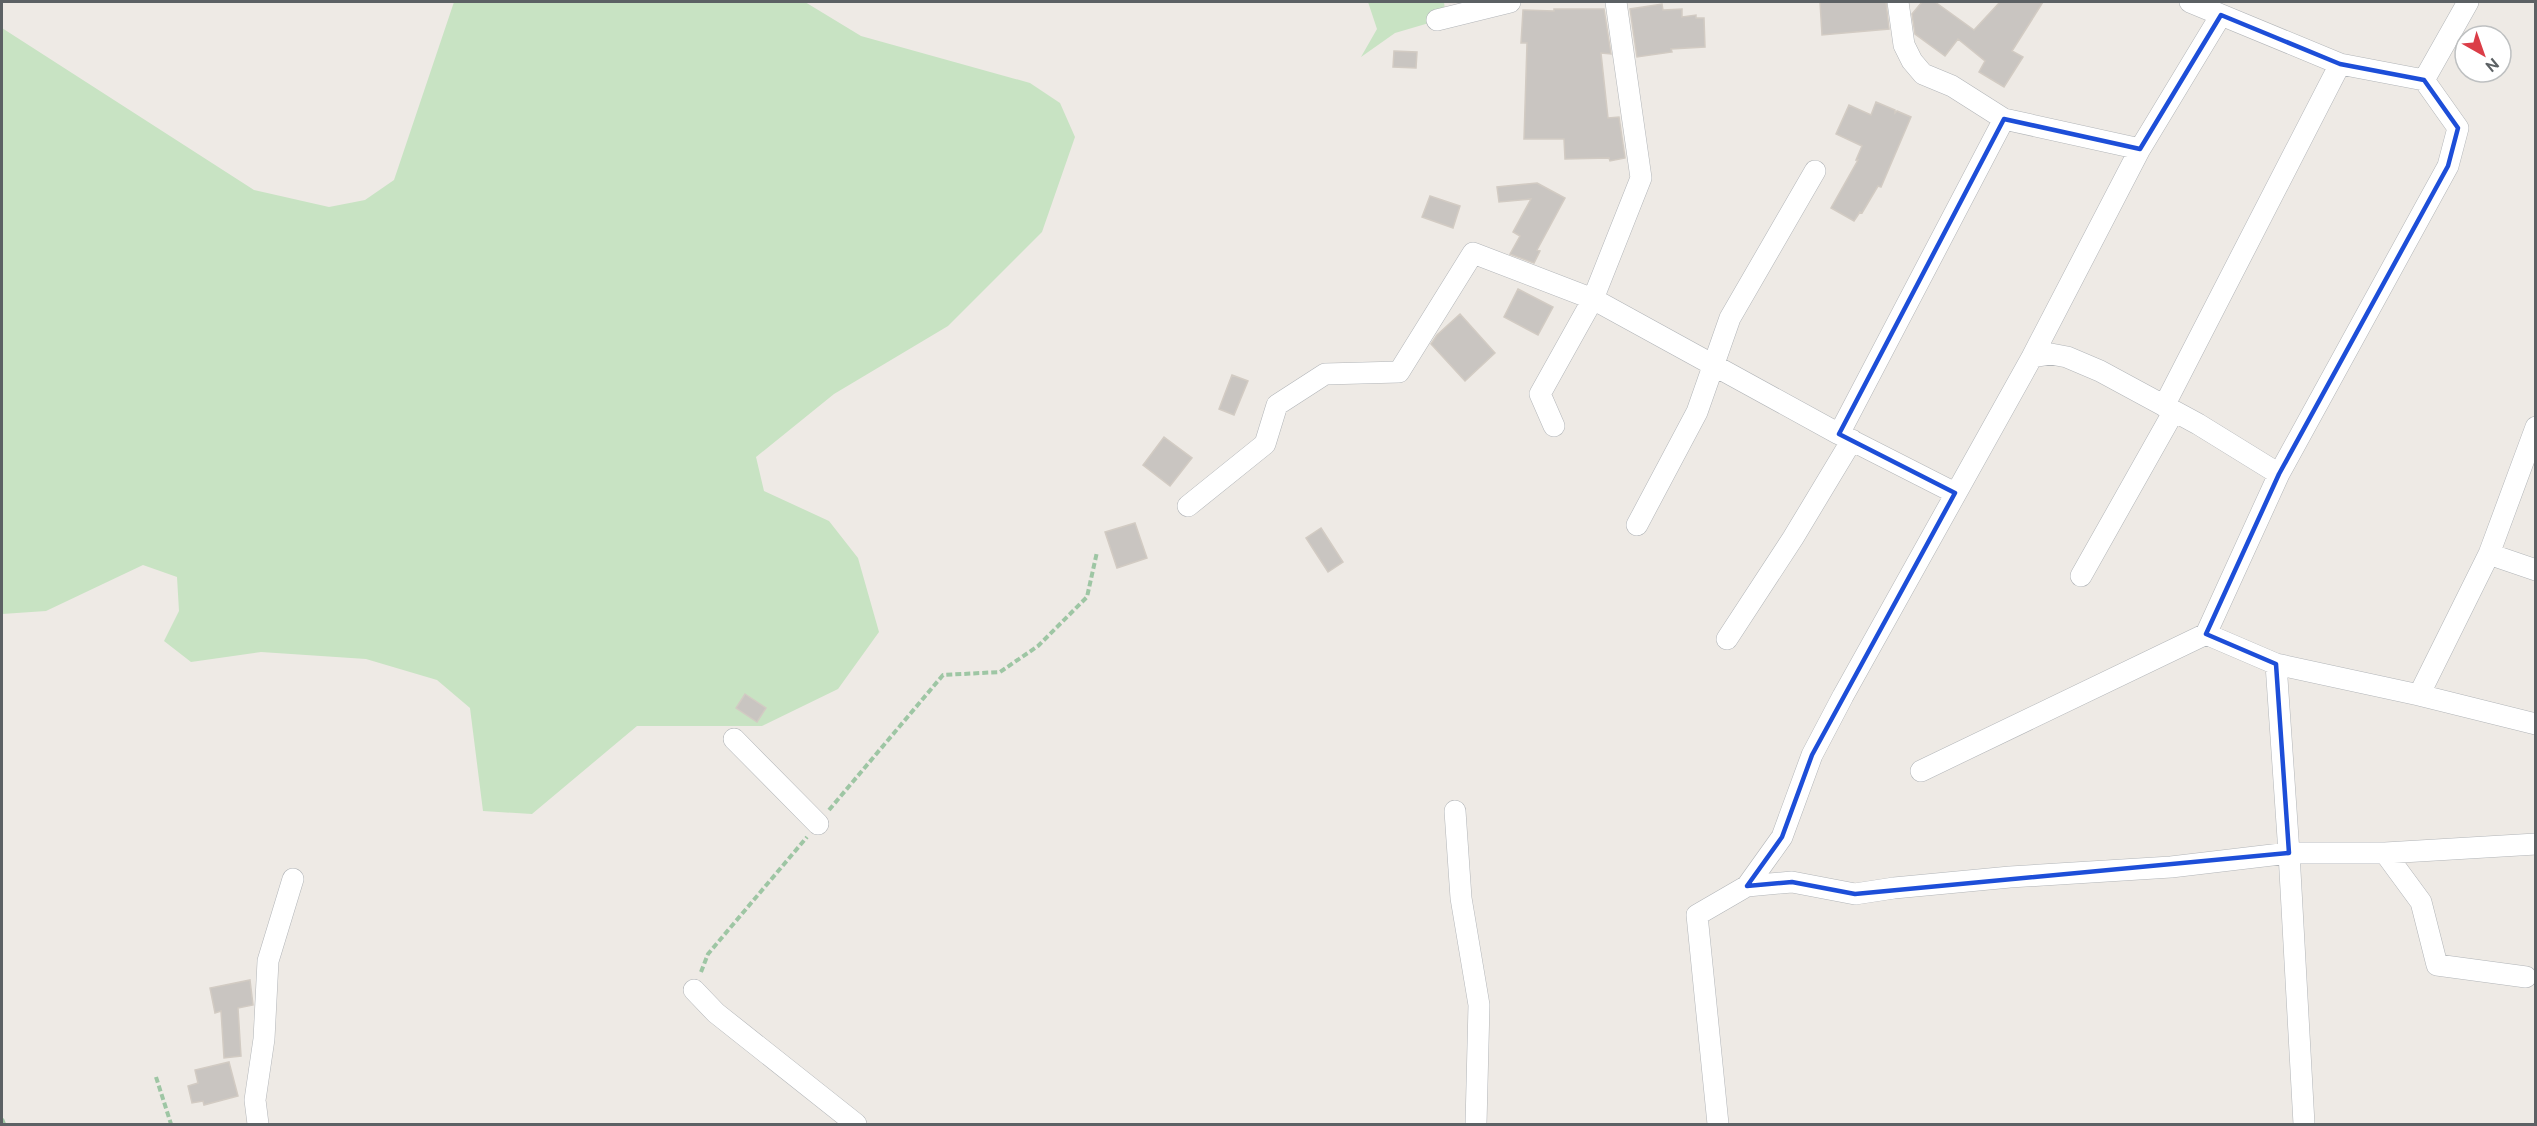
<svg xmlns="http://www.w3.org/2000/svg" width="2537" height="1126" viewBox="0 0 2537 1126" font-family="Ubuntu,sans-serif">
	<rect width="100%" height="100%" fill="#eeeae5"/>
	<path fill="#c8e3c3" d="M454 2H805L861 36 1030 83 1060 103 1075 137 1042 232 948 326 834 394 756 457 764 491 829 521 858 558 879 632 838 689 762 726H637L532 814 483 811 470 708 437 680 366 659 261 652 191 662 164 641 179 611 177 577 143 565 46 611 2 614V28L254 190 329 207 365 200 394 180Z
		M1368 2H1444L1446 18 1395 33 1361 57 1377 29Z"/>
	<path fill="#c9c5c1" stroke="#d2cbc3" stroke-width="1.5" d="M1820 2H1886L1889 29 1822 35Z
		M1922 2H1935L1974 30 2000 2H2043L2012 51 2023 57 2004 87 1979 72 1985 61 1958 39 1945 56 1915 34 1912 14Z
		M1662 4 1663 10 1682 9V17L1696 15V18H1704L1705 47 1671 49 1672 52 1637 57 1630 9Z
		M1554 9H1604L1611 54 1601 53 1608 118 1619 117 1625 158 1610 161 1609 158 1565 159 1564 139H1524L1527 43H1521L1523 10 1554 11Z
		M1394 51 1417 52 1416 68 1393 67Z
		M1876 102 1895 110V113L1897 111 1911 117 1881 187 1878 186 1862 213 1860 212 1854 221 1831 208 1858 160H1856L1862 146 1836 134 1849 105 1871 115Z
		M1537 183 1565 198 1537 250 1540 251 1534 263 1510 254 1520 236 1513 232 1531 199 1499 202 1497 187Z
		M1430 196 1460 206 1453 228 1422 217Z
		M1518 289 1553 307 1538 335 1504 317Z
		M1460 314 1495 353 1465 381 1431 344 1437 335Z
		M1232 375 1248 381 1234 415 1219 409Z
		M1164 437 1192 458 1170 486 1143 465Z
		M1135 523 1147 558 1117 568 1105 532Z
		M1321 528 1343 562 1328 572 1306 538Z
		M745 694 766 708 757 722 736 708Z
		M250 980 253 1005 238 1008 241 1056 224 1058 221 1011 215 1013 210 988Z
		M229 1062 238 1096 204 1105 203 1101 192 1103 188 1086 198 1083 195 1070Z"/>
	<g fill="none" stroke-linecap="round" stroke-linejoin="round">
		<defs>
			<path id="street" d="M1898 2 1904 45 1912 61 1923 74 1952 86 2004 119 2140 149
				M2190 2 2340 64 2424 80
				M1437 20 1510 2
				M2032 357 2051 354 2067 357 2100 371 2198 424 2279 474
				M2164 406 2340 64
				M1554 426 1540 394 1593 299 1641 178 1616 2
				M1839 434 2004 119
				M1188 506 1265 444 1277 405 1325 374 1399 372 1473 253 1593 299 1839 434 1955 493
				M1637 525 1697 412 1730 318 1815 171
				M2489 554 2536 427
				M2081 576 2174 411
				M2206 634 2276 664 2419 695 2489 554 2536 570
				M1727 639 1793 538 1852 440
				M2276 664 2289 853 2304 1124
				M2419 695 2536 724
				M734 739 818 824
				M1921 771 2206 634 2279 474 2448 166 2458 128 2424 80 2468 2
				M1455 811 1461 898 1479 1005 1476 1124
				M2385 853 2421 902 2437 965 2526 977
				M1747 886 1782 837 1812 755 1843 696 2032 357 2140 149 2221 15
				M694 990 716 1013 856 1124
				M258 1124 255 1100 264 1039 268 961 293 879
				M1718 1124 1697 915 1747 886 1792 882 1855 894 1894 888 2010 877 2171 867 2289 853H2385L2536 844"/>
		</defs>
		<use href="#street" stroke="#b2b5b8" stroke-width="22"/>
		<path stroke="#9ec6a4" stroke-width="4" stroke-dasharray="6 3" stroke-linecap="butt" d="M829 810 943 675 1000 672 1038 646 1087 597 1097 552
			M701 972 708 954 807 837
			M156 1077 171 1124
			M2 1119 4 1124"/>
		<use href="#street" stroke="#fff" stroke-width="21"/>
	</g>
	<path fill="none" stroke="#1d4ed8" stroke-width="4.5" stroke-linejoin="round" d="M2221 15 2340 64 2424 80 2458 128 2448 166 2279 474 2206 634 2276 664 2289 853 1855 894 1792 882 1747 886 1782 837 1812 755 1955 493 1839 434 2004 119 2140 149Z"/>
	<rect width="2537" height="1126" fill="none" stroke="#5c6164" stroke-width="6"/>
	<g transform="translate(2483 54) rotate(140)"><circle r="28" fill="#ffffff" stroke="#bec0c1" stroke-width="1.5"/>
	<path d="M0-4.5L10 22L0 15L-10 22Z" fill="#db3d47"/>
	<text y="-9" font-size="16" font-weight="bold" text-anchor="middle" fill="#5c6164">N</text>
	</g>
</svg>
